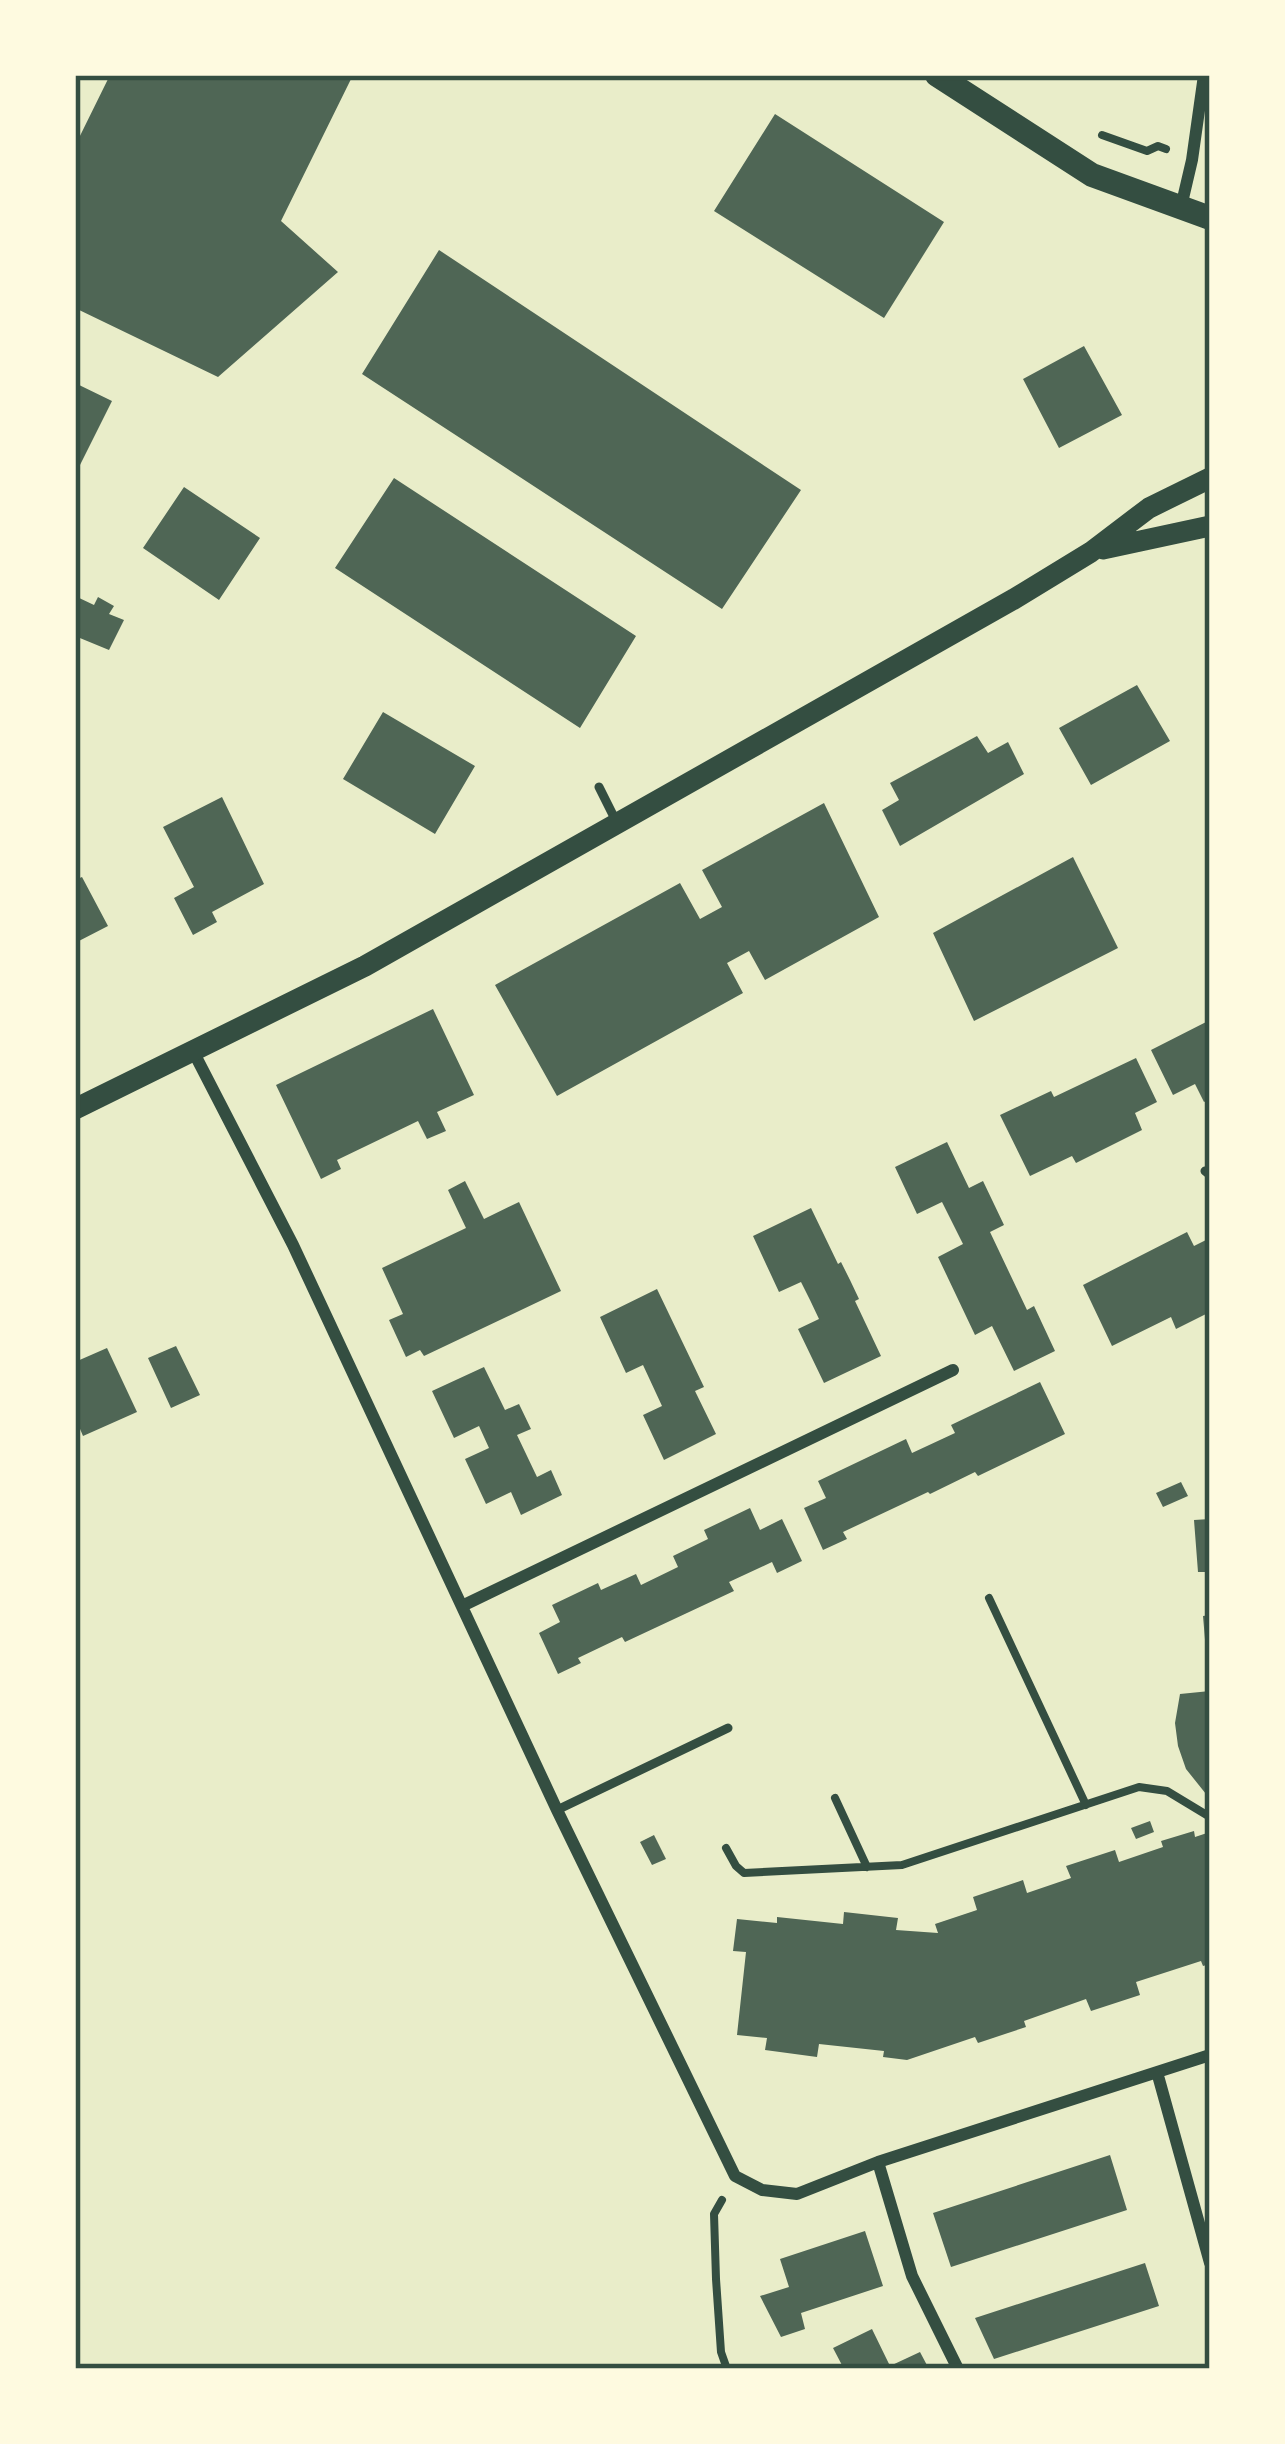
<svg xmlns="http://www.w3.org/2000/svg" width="1285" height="2444" viewBox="0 0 1285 2444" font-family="Montserrat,sans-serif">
	<rect width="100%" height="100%" fill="#e9edc9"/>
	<path fill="#4f6655" d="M110 75H353L281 221 338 272 218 377 75 308V146Z
		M775 114 944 222 884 318 714 211Z
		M439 250 801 490 722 609 362 374Z
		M1084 346 1122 415 1059 448 1023 379Z
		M75 383 112 401 75 475Z
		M394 478 636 636 580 728 335 568Z
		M184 487 260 538 219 600 143 548Z
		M75 596 94 605 98 597 114 606 109 614 124 620 109 650 75 636Z
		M1137 685 1170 741 1091 785 1059 728Z
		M383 712 475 766 435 834 343 779Z
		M977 736 988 753 1008 742 1024 774 900 846 882 810 899 800 890 783Z
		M222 797 264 884 212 912 217 922 193 935 174 898 194 887 163 827Z
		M824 803 879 917 765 980 749 951 727 963 743 993 557 1096 495 985 680 883 700 919 722 907 702 870Z
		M1073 857 1118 948 974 1021 933 933Z
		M82 877 108 926 75 943V880Z
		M433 1009 474 1095 437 1112 446 1131 427 1139 418 1121 337 1160 341 1169 321 1179 276 1085Z
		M1210 1020V1099L1204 1102 1195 1084 1173 1095 1151 1050Z
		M1136 1058 1157 1102 1135 1113 1142 1130 1076 1163 1072 1156 1030 1176 1000 1115 1051 1091 1054 1097Z
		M947 1142 969 1188 983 1181 1004 1225 990 1232 1027 1310 1034 1306 1055 1351 1014 1371 992 1326 975 1335 938 1257 963 1244 942 1202 917 1214 895 1167Z
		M465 1181 484 1219 519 1202 561 1291 424 1356 420 1350 406 1357 389 1320 403 1314 382 1268 466 1228 448 1190Z
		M811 1208 838 1264 841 1262 850 1280 859 1299 855 1301 881 1356 824 1383 798 1329 819 1319 810 1300 801 1282 779 1292 753 1236Z
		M1187 1232 1194 1246 1210 1238V1312L1176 1329 1171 1317 1112 1346 1083 1285Z
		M657 1289 704 1387 695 1391 716 1434 664 1460 643 1415 662 1406 643 1365 626 1373 600 1317Z
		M176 1346 200 1395 171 1408 148 1358Z
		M107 1348 137 1412 83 1436 75 1417V1362Z
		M484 1367 505 1410 519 1404 531 1429 517 1435 537 1477 551 1470 562 1495 521 1515 511 1492 486 1504 465 1459 489 1448 479 1426 454 1438 432 1391Z
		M1040 1382 1065 1434 978 1476 975 1472 930 1494 928 1492 843 1532 847 1539 823 1550 804 1508 826 1498 818 1481 906 1439 912 1453 955 1433 951 1425Z
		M1181 1482 1188 1496 1163 1507 1156 1493Z
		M750 1508 760 1530 782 1519 802 1561 777 1573 772 1562 729 1582 734 1591 625 1642 622 1637 578 1658 581 1663 558 1674 539 1633 560 1622 552 1605 598 1583 601 1590 636 1574 641 1585 678 1567 673 1556 708 1539 704 1530Z
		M1210 1519V1572H1198L1194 1520Z
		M1210 1615V1663H1207L1203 1616Z
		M1210 1691V1799L1186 1769 1178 1746 1175 1723 1180 1694Z
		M1150 1821 1154 1832 1136 1839 1131 1828Z
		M1194 1831 1195 1837 1210 1832V1964L1203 1966 1201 1961 1136 1982 1140 1995 1091 2011 1086 1999 1024 2021 1026 2027 978 2043 975 2037 907 2060 883 2057 884 2051 819 2044 817 2057 765 2050 767 2038 737 2035 746 1952 733 1951 737 1919 777 1923V1917L843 1924 844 1912 898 1918 896 1930 938 1933 935 1924 977 1910 973 1897 1023 1880 1027 1893 1071 1878 1066 1866 1115 1850 1119 1862 1163 1847 1161 1841Z
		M654 1835 666 1859 652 1865 640 1842Z
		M1110 2155 1127 2210 951 2267 933 2213Z
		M865 2231 883 2286 801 2313 805 2329 781 2337 760 2296 789 2287 780 2259Z
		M1145 2263 1159 2306 994 2359 975 2318Z
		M872 2329 890 2366 920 2352 929 2369H844L833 2348Z"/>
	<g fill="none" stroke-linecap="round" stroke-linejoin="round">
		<path stroke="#344e41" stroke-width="8" d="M1102 135 1147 151 1158 146 1166 149
			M989 1598 1086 1805
			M835 1798 867 1867
			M726 1848 736 1866 744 1873 902 1865 1139 1787 1167 1791 1210 1817
			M722 2200 714 2214 716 2279 721 2352 727 2369"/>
		<path stroke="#344e41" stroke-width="9" d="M599 787 617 823
			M1205 1171 1210 1175
			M557 1810 728 1728"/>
		<path stroke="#344e41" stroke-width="12" d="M1181 207 1192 160 1204 75
			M193 1051 293 1245 557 1810 735 2176 762 2190 797 2194 878 2162 1210 2055
			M462 1606 953 1370
			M1157 2072 1210 2263
			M878 2162 912 2276 958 2369"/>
		<path stroke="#344e41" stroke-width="21" d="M1103 549 1210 526
			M75 1109 365 966 1014 599 1091 552 1149 508 1210 478"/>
		<path stroke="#344e41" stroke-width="24" d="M937 75 1092 175 1210 218"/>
	</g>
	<rect width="1285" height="2444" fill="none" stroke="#fefae0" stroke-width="156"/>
	<rect x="78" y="78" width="1129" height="2288" fill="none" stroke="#344e41" stroke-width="4.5"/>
</svg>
